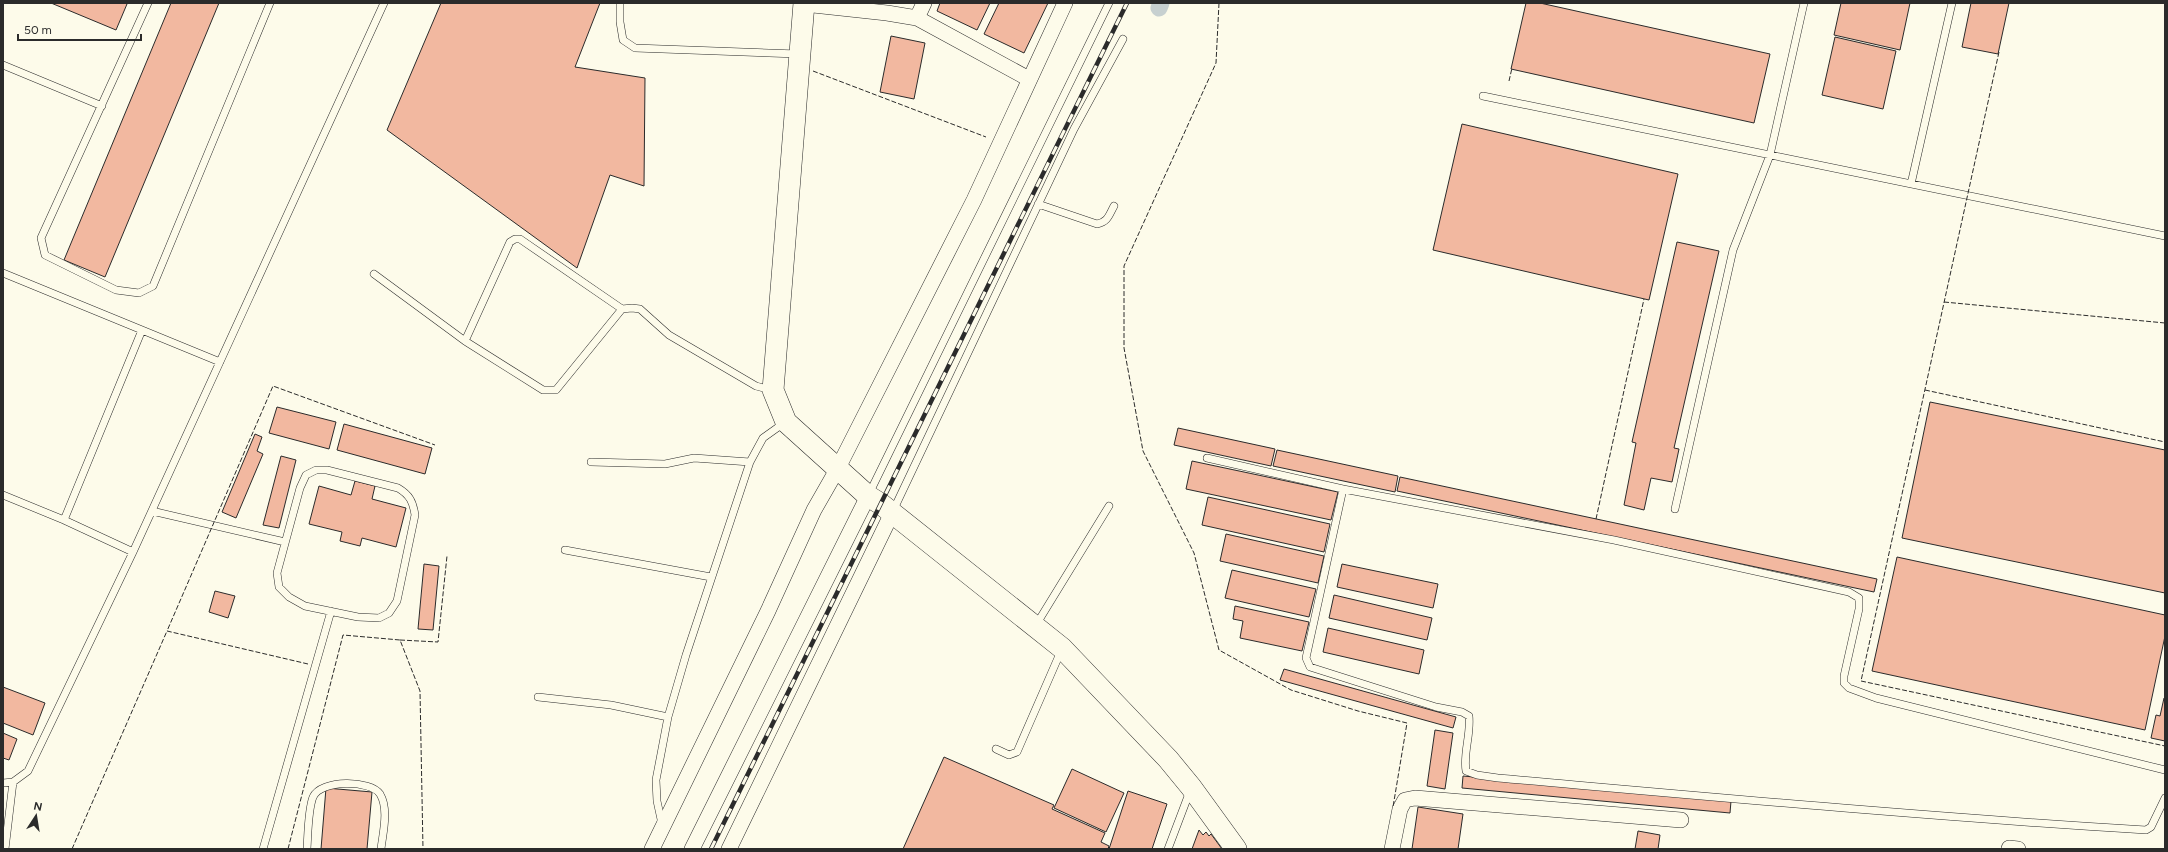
<svg xmlns="http://www.w3.org/2000/svg" width="2168" height="852" viewBox="0 0 2168 852" font-family="Figtree,sans-serif">
	<rect width="100%" height="100%" fill="#fdfbea"/>
	<g fill="none" stroke-linecap="round" stroke-linejoin="round">
		<path stroke="#c7d0d0" stroke-width="17" d="M1159 8 1161 3"/>
	</g>
	<path fill="#f2b8a0" stroke="#2b2b2b" d="M51 3H125L127 4 116 30Z
		M171 3H219L105 277 64 260Z
		M441 3H600L575 67 645 78 644 186 610 175 577 268 387 130Z
		M940 3H990L977 30 937 11Z
		M999 3H1048L1024 53 984 34Z
		M1526 3H1540L1770 54 1754 123 1511 69Z
		M1841 3H1910L1900 50 1834 35Z
		M1971 3H2009L1998 54 1962 47Z
		M891 36 925 43 914 99 880 92Z
		M1835 37 1896 51 1883 109 1822 95Z
		M1462 124 1678 174 1649 300 1433 250Z
		M1677 242 1719 251 1674 448 1679 449 1672 482 1651 478 1644 510 1624 505 1636 443 1632 442Z
		M1930 402 2165 450V593L1902 538Z
		M277 407 336 422 329 449 269 433Z
		M344 424 432 448 425 474 337 450Z
		M1178 428 1275 449 1271 466 1174 445Z
		M255 434 262 437 257 451 263 454 236 518 222 512Z
		M1277 450 1398 476 1395 492 1273 466Z
		M281 456 296 460 279 528 263 525Z
		M1192 461 1338 492 1331 520 1186 489Z
		M1400 477 1877 579 1874 592 1397 491Z
		M355 481 375 486 372 499 406 508 396 547 362 538 360 546 340 541 342 532 309 524 319 486 351 495Z
		M1208 497 1330 524 1324 552 1202 525Z
		M1226 534 1324 556 1318 583 1220 561Z
		M1897 557 2165 615V636L2145 730 1872 671Z
		M424 564 439 566 433 630 418 629Z
		M1342 564 1438 584 1433 608 1337 587Z
		M1232 570 1316 589 1309 617 1225 598Z
		M215 591 235 596 228 618 209 612Z
		M1334 595 1432 618 1427 640 1329 618Z
		M1235 606 1309 622 1302 651 1240 638 1243 621 1233 619Z
		M1328 628 1424 650 1419 674 1323 652Z
		M1284 669 1456 717 1453 728 1280 680Z
		M3 687 45 703 33 735 3 723Z
		M2164 698H2165V741L2151 738 2156 715 2160 716Z
		M1435 730 1453 733 1445 789 1427 786Z
		M3 733 17 739 9 760 3 758Z
		M944 757 1054 805 1052 809 1105 833 1101 842 1109 846 1108 849H903Z
		M1072 769 1124 793 1106 832 1054 808Z
		M1463 776 1731 801 1730 813 1462 788Z
		M326 788 372 792 367 849H321Z
		M1128 791 1167 804 1152 849H1109Z
		M1418 807 1463 814 1458 849H1412Z
		M1199 830 1203 835 1206 832 1209 836 1211 834 1222 849H1192Z
		M1638 831 1660 835 1658 849H1635Z"/>
	<g fill="none" stroke-linecap="round" stroke-linejoin="round">
		<defs>
			<path id="lane" d="M148 3 41 238 45 255 116 290 139 293 153 286 270 3
				M620 3V22L623 40 635 48 798 54
				M3 65 102 106
				M1483 96 2165 236
				M1911 184 1952 3
				M1038 204 1097 224C1108 222 1109 215 1114 206
				M3 273 220 362
				M374 274 465 341 543 390H556L622 309 632 308 640 309 669 335 756 386 771 390
				M465 341 510 242 515 239H520L622 309
				M1207 458 1343 489 1306 658 1310 667 1436 707 1462 712 1469 716C1471 735 1463 753 1466 771L1477 775 1498 778C1714 797 1930 817 2146 830L2151 827 2165 798
				M591 462 665 464 694 458 750 462
				M316 470H327L398 488C410 495 413 502 415 515L397 601 389 613 379 618 358 617 305 606 289 597 279 587 277 573 300 488 306 475Z
				M1343 489 1614 540 1849 592 1859 598V609L1844 676V683L1849 688 1876 698 2165 770
				M869 494 1109 3
				M3 495 64 520 133 552
				M1675 509 1733 250 1770 155 1804 3
				M152 511 285 542
				M893 511 1074 129 1123 39
				M64 520 142 330
				M565 550 711 577
				M1036 625 1109 506
				M538 697 611 705 668 717
				M996 749 1009 755 1017 752 1061 651
				M3 783 13 782 28 771 133 552 384 3
				M662 824 657 801 656 780 668 717 686 655 750 462 763 438 784 423
				M5 849 13 782
				M263 849 331 611
				M307 849C308 834 308 810 313 797 321 779 371 780 380 794 389 809 383 832 381 849
				M1168 849 1190 791"/>
			<path id="street" d="M804 4 887 13 917 18 1029 79
				M917 18 924 3
				M2009 848 2018 849
				M652 849 768 611 814 510 838 468 974 200 1065 3
				M692 849 868 496
				M729 849 892 513
				M1392 849 1400 809 1405 800 1415 798 1681 820"/>
			<path id="secondary" d="M804 3 773 390 786 422 868 496 881 504 1062 648 1168 759 1191 787 1236 849"/>
		</defs>
		<use href="#lane" stroke="#2b2b2b" stroke-width="8"/>
		<use href="#street" stroke="#2b2b2b" stroke-width="16"/>
		<use href="#secondary" stroke="#2b2b2b" stroke-width="22"/>
		<use href="#lane" stroke="#fdfbea" stroke-width="7"/>
		<use href="#street" stroke="#fdfbea" stroke-width="15"/>
		<use href="#secondary" stroke="#fdfbea" stroke-width="21"/>
		<defs>
			<path id="rail" d="M711 849 1127 3"/>
		</defs>
		<use href="#rail" stroke="#2b2b2b" stroke-width="4.5"/>
		<use href="#rail" stroke="#fdfbea" stroke-width="3" stroke-dasharray="9" stroke-linecap="butt"/>
		<path stroke="#2b2b2b" stroke-width="1" stroke-dasharray="5 2" stroke-linecap="butt" d="M1219 3 1216 63 1124 266V348L1143 451 1194 553 1219 650 1291 690 1358 711 1407 723 1393 807
			M1999 52 1861 681 2165 746
			M813 71 986 137
			M1509 81 1512 68
			M1944 302 2165 323
			M1925 390 2165 442
			M1596 519 1644 299
			M400 640 438 642 447 556
			M308 664 167 631 273 386 435 445
			M72 849 167 631
			M288 849 343 635 400 640 420 691 423 849"/>
	</g>
	<rect width="2168" height="852" fill="none" stroke="#2b2b2b" stroke-width="8"/>
	<g transform="translate(36 816) rotate(12)" stroke="#fdfbea" stroke-width="3" paint-order="stroke">
	<path d="M0-3L7 15L0 10L-7 15Z" fill="#2b2b2b"/>
	<text y="-6" font-size="11" font-weight="bold" text-anchor="middle" fill="#2b2b2b">N</text>
	</g>
	<path d="M18 34v6h123v-6" fill="none" stroke="#2b2b2b" stroke-width="2"/>
	<text x="24" y="34" font-size="12" fill="#2b2b2b" stroke="#fdfbea" stroke-width="3" paint-order="stroke">50 m</text>
</svg>
